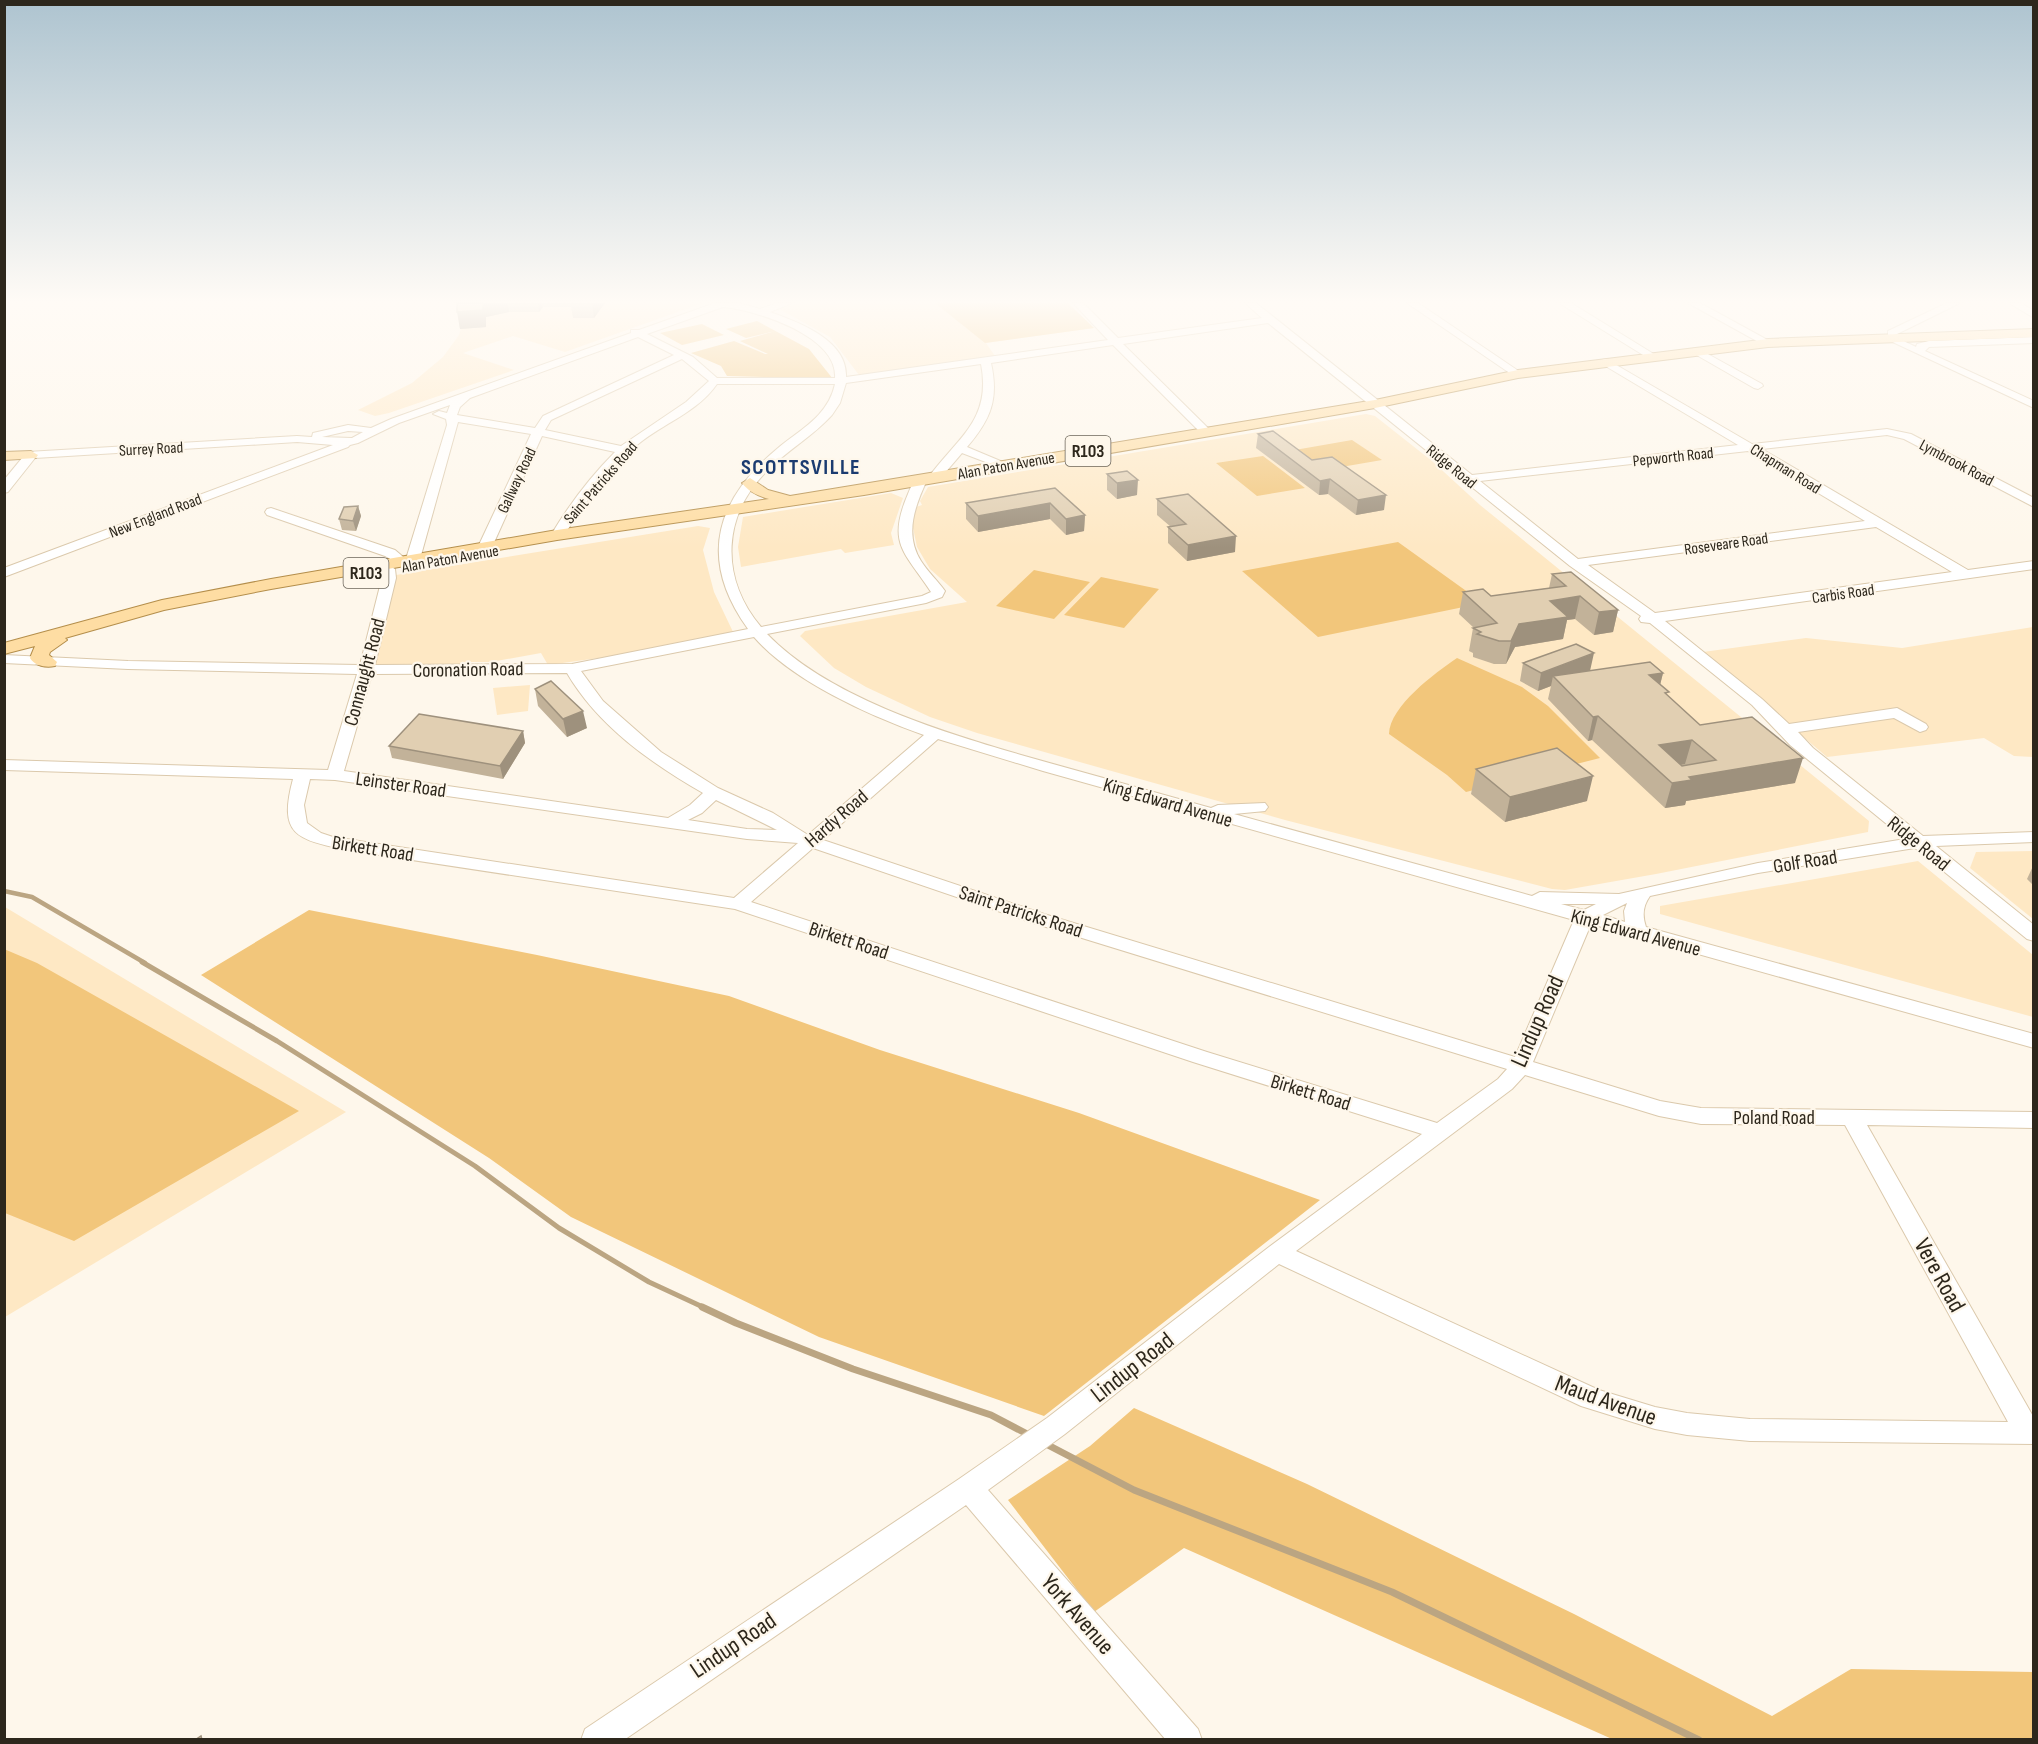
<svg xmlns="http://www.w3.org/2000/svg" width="2038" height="1744" viewBox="0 0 2038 1744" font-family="'Sofia Sans Condensed',sans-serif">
	<rect width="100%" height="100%" fill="#fef7eb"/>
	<path fill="#fee8c4" d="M469 303H703L565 352 513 336 463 353 514 370 389 413 375 416 358 410 412 383 443 357 459 335Z
		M800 303H1068L1094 328 986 343 995 356 859 375 830 337 779 309Z
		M1366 414 1375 416 1432 461 1480 505 1869 821 1868 832 1656 874 1565 890 1552 889 1285 820 977 733 930 717 866 687 834 668 800 636 805 631 967 602 930 569 917 547 912 523 916 507 922 505 920 501 928 487Z
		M891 493 903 498 891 533 894 545 845 553 841 549 741 567 738 547 743 517Z
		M698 526 710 528 703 550 714 592 734 634 635 653 548 665 541 653 491 662H468L466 666H370L396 575Z
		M2033 627V757L2014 756 1984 738 1827 757 1703 652 1806 638 1902 648Z
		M530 685 528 711 497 715 493 688Z
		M2033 851V919L1970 868 1976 852Z
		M1918 861 2033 955V1017L1660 914V906Z
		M5 907 346 1112 5 1317Z"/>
	<path fill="#f2c67b" d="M935 303H1068L1094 328 985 343Z
		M757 321 809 349 833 379 727 376 721 366 691 353 734 341 765 354H768L740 341 775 331 746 338 726 329Z
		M702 324 724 335 682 345 660 333Z
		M1352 440 1382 460 1318 471 1289 451Z
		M1263 456 1305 488 1257 496 1216 463Z
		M1398 542 1483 603 1318 637 1242 571Z
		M1034 570 1090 582 1054 619 996 606Z
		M1101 577 1159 589 1124 628 1064 615Z
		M1457 658 1522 687 1548 706 1600 758 1466 792 1447 775 1389 734C1390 706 1435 673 1457 658Z
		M309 910 537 955 729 996 880 1050 1079 1113 1320 1200 1044 1416 819 1337 571 1217 489 1158 201 975Z
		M4 949 37 963 299 1111 74 1241 5 1213Z
		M1134 1408 1307 1484 1574 1614 1772 1716 1851 1669 2033 1672V1739H1612L1184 1548 1094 1612 1008 1500 1090 1446Z"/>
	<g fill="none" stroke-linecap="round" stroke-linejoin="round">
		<path stroke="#bba582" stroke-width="4.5" d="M4 891 32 897 145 963"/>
		<path stroke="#bba582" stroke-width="5" d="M142 962 277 1041 475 1166 559 1228 649 1282 705 1308"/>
		<path stroke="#bba582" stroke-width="7" d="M702 1307 736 1323 853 1369 991 1415 1031 1436
			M1046 1444 1134 1490 1392 1592 1699 1740"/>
		<defs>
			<path id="minor" d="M715 303H739L760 309 777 303H792L770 312C798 322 848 340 846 377L1108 340 1073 303H1083L1118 338 1262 318 1245 303H1256L1472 475 1738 445 1602 364V360L1606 359 1752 444 1887 429 1911 434 2034 498V507L1904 439 1887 435 1762 449 1968 570 2034 561V569L1665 621 1762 699 1789 724 1897 708 1926 724 1928 727 1926 730 1920 732 1894 718 1798 732 1813 748 1923 836 2034 832V842L1936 846 2034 925V941L2027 939 1915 848 1758 873 1650 896C1643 906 1642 915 1646 927L2034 1034V1048L1591 924 1533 1062 1660 1101 1701 1108 2034 1112V1128L1867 1125 2034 1418V1444L1750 1441 1687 1435 1655 1429 1581 1406 1279 1264 1065 1434 988 1490 1198 1729 1202 1740H1166L966 1505 624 1740H581L585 1729 959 1479 1047 1418 1269 1247 1422 1134 1193 1062 735 909 346 850C296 839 278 835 293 779L4 770V760L328 770 357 674 128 669 4 663V655L128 661 360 665 382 578 381 569 388 565 395 569 396 578 375 665 572 664 748 629C698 560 715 500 778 448 801 429 828 416 835 384H717C698 412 662 424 637 445 606 471 584 505 562 538L557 539 551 535C569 505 590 477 615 452L542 436 492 547 485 551 478 547 531 434 458 422 420 559 418 562H408L406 559 447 425 446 419 433 414 439 411 447 413 450 405 399 423 358 443 350 445 348 447 4 577V568L333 445 297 442 35 458 8 492 4 493V480L27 452 297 436 312 437 313 433 348 425 371 428 391 419 631 333V330H639ZM723 307C756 310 838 336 835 378H717L693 357 647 334ZM1268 323 1570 566 1641 616 1639 619 1641 622 1650 623 1752 705 1790 745 1905 839 1758 863 1619 894 1540 892 1532 896 1234 814 1265 811 1268 807 1265 803 1218 805 1211 808C1148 790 1084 773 1021 755 939 731 828 697 767 634L926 603 942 597 945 591C938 581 928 572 921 561 904 534 915 506 927 480L921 476C913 479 911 487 908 494 886 545 906 553 931 592L922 596 761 627C719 577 722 514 769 469 788 450 813 436 832 415L840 403 846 383 981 364C992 420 957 438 928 478L934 482 938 481 962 453 1004 469 1010 465 967 447C991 419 999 399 991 363L1113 345 1201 433H1209V429L1123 344ZM638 337 674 355 543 416 535 428 457 415 460 407 470 398ZM682 359 709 381 686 402 621 446 545 430 551 420ZM348 431 363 432 352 438 322 437ZM1748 451 1865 521 1578 559 1480 481ZM1876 527 1952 572 1655 613 1588 565ZM754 637C792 681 870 716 924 735L808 835 773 813 718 788 661 752 603 701 581 671ZM567 673C598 726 651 763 703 793L690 805 668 818 344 771 372 674ZM938 739 1043 771 1574 920 1515 1057 1044 914 823 840ZM310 779 335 780 747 839 798 843 734 898 333 837 321 833 307 823 304 805ZM716 800 777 830 747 829 688 820 702 813ZM813 848 1030 922 1507 1069 1498 1079 1437 1123 1207 1052 751 902ZM1627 903 1624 911 1625 922 1603 915ZM1561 904H1596L1584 910ZM1525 1075 1659 1116 1701 1124 1845 1125 2008 1422 1750 1419 1687 1413 1655 1407 1599 1390 1296 1251 1512 1089Z
				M1407 303H1418L1523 374 1522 376H1514Z
				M1559 303H1571L1657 356 1648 358Z
				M1688 303H1700L1773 343 1764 345Z
				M1947 303H1960L1893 336 1916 347 1917 344 1929 341 2034 337V343L1929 347 1925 351 2034 401V408L1884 338 1888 335V331Z
				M2009 303H2021L2034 311V318Z
				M1697 348 1762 384 1763 386 1758 389 1754 388 1693 353V349Z
				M271 508 395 550 408 561 401 565 385 556 267 515 265 512 267 509Z"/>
			<path id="major" d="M2034 329V337L1768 347 1518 378 1375 408 864 495 557 540 271 589 164 610 65 638 67 640 50 652 49 655 57 662 55 666C46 668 35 666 30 658L35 646 4 654V643L162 600 271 579 557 530 769 499C758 496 749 492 742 483L750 478 768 490 790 496 1375 400 1518 370 1768 339Z
				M31 451 38 455 36 458 4 460V452Z"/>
		</defs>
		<use href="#minor" stroke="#dbc9ac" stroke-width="2"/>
		<use href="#major" stroke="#b48e4b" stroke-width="2"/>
		<use href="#minor" fill="#fff" fill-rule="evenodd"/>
		<use href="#major" fill="#fedda3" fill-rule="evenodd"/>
	</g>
	<path fill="#c2b299" d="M457 303H605L594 318H573L571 307H543L539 312H509L486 317V327L460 329Z
		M1258 434 1312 460 1384 510 1356 515 1328 494 1319 495 1256 448Z
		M1107 474 1137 495 1117 499 1107 490Z
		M1055 488 1085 515 1084 531 1066 535 1050 519 978 532 966 519V503Z
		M1157 499 1235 552 1187 561 1168 543V527H1171L1157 515Z
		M358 506 361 516 356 531 342 530 339 519Z
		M1552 574 1618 610 1613 632 1594 635 1575 619 1567 620 1563 639 1515 647 1506 664H1494L1473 657V653L1469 651 1473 628H1474L1459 614 1463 592 1491 596 1549 588Z
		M1523 663 1590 671 1663 673 1660 685 1668 696 1700 725 1795 783 1686 801 1685 805 1665 808 1592 740 1588 741 1548 699 1551 686 1538 691 1520 681Z
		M535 689 587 728 567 737 538 706Z
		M523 731 525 743 503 779 392 758 389 746Z
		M1476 769 1587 801 1505 822 1471 794Z
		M2034 864V886L2027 879Z"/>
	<path fill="#9e917d" d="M483 303H508L509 312 486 317V327L460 329 457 312Z
		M538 303H542L543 307 539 312Z
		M592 303H605L594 318Z
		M1330 479 1328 494 1319 495 1320 481Z
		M1138 480 1137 495 1117 499V483Z
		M1386 495 1384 510 1356 515 1358 500Z
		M1050 503V519L978 532V516Z
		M358 506 361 516 356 531 353 521Z
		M1085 515 1084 531 1066 535V519Z
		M1236 536 1235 552 1187 561 1188 545Z
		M1580 596 1575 619 1567 620 1563 639 1515 647 1506 664 1511 641 1519 624 1550 601Z
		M1618 610 1613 632 1594 635 1599 612Z
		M1594 653 1590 671 1553 676 1551 686 1538 691 1541 673Z
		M1663 673 1657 697 1649 675Z
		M583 711 587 728 567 737 563 719Z
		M1598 716 1592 740 1588 741 1593 717Z
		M523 731 525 743 503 779 500 766Z
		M1692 740 1685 764 1656 769 1659 745Z
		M1803 758 1795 783 1686 801 1685 805 1665 808 1672 783 1689 777Z
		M1593 776 1587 801 1505 822 1510 797Z"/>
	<path fill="#e1cfb2" stroke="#9e917d" stroke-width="1.5" fill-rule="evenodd" d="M457 303H483V310L457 312Z
		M1273 431 1312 460 1332 457 1386 495 1358 500 1330 479 1320 481 1258 434Z
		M1127 471 1138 480 1117 483 1107 474Z
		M1055 488 1085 515 1066 519 1050 503 978 516 966 503Z
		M1188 494 1236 536 1188 545 1168 527 1186 524 1157 499Z
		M358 506 353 521 339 519 344 507Z
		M1571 572 1618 610 1599 612 1580 596 1550 601 1568 617 1519 624 1511 641H1499L1477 634 1481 632 1473 628 1497 623 1463 592 1483 589 1491 596 1566 586 1552 574Z
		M1576 644 1594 653 1541 673 1523 663Z
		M1650 662 1663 673 1649 675 1669 692 1665 693 1700 725 1752 717 1803 758 1689 777 1692 780 1672 783 1598 716 1593 717 1553 676ZM1692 740 1716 760 1682 766 1659 745Z
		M551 681 583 711 563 719 535 689Z
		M419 714 523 731 500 766 389 746Z
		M1557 748 1593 776 1510 797 1476 769Z
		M201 1736 202 1740H195Z"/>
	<linearGradient id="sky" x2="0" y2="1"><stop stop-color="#aec4d0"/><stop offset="0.55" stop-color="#fffbf6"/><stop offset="1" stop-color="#fffbf6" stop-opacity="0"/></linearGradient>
	<rect width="2038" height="548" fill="url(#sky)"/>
	<g text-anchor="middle" stroke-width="4.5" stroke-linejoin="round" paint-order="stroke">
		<g font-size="16" fill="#2d271c" stroke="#fef7eb">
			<text transform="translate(151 448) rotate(-3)" y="6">Surrey Road</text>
			<text transform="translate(1673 456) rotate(-6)" y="6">Pepworth Road</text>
			<text transform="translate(1957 462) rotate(28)" y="6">Lymbrook Road</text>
			<text transform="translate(1006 465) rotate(-10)" y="6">Alan Paton Avenue</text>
			<text transform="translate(1452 466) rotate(39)" y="6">Ridge Road</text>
			<text transform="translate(1786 468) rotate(32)" y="6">Chapman Road</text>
			<text transform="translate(516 480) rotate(-65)" y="6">Gallway Road</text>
			<text transform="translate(600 482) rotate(-49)" y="6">Saint Patricks Road</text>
			<text transform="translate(155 515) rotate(-21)" y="6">New England Road</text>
			<text transform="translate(1726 543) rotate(-8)" y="6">Roseveare Road</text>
			<text transform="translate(450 558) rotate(-10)" y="6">Alan Paton Avenue</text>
			<text transform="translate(1843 593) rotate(-8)" y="6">Carbis Road</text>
		</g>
		<g fill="#fef7eb" stroke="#6c655a" stroke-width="1.5">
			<rect x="1065.5" y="436" width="45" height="30" rx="4.5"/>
			<rect x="343.5" y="558" width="45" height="30" rx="4.5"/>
		</g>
		<g font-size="18" font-weight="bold" fill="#2d271c">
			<text x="1088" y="457">R103</text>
			<text x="366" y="579">R103</text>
		</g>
		<g font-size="20" fill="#2d271c" stroke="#fef7eb">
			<text transform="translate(468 669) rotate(-1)" y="7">Coronation Road</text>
			<text transform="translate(364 672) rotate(-75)" y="7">Connaught Road</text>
			<text transform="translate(401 784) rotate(8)" y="7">Leinster Road</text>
			<text transform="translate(1168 802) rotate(16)" y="7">King Edward Avenue</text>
			<text transform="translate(836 818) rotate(-41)" y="7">Hardy Road</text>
			<text transform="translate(1919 843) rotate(39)" y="7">Ridge Road</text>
			<text transform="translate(373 848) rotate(9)" y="7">Birkett Road</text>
			<text transform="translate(1805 861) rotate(-9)" y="7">Golf Road</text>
			<text transform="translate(1021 911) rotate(18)" y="7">Saint Patricks Road</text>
			<text transform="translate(1636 932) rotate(15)" y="7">King Edward Avenue</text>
			<text transform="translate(849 940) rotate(18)" y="7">Birkett Road</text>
			<text transform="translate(1311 1092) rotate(17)" y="7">Birkett Road</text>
			<text x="1774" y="1124">Poland Road</text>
		</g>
		<g font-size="22" font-weight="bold" letter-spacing="1.5" fill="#1b3b70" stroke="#fef7eb">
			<text x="801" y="474">SCOTTSVILLE</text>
		</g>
		<g font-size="24" fill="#2d271c" stroke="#fef7eb">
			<text transform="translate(1537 1021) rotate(-66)" y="8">Lindup Road</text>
			<text transform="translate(1940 1275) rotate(61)" y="8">Vere Road</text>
			<text transform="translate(1132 1367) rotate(-38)" y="8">Lindup Road</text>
			<text transform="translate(1606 1400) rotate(20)" y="8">Maud Avenue</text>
			<text transform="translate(1078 1614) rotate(49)" y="8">York Avenue</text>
			<text transform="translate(733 1645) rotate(-34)" y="8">Lindup Road</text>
		</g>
	</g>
	<rect width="2038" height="1744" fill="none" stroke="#2d271c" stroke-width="12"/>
</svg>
